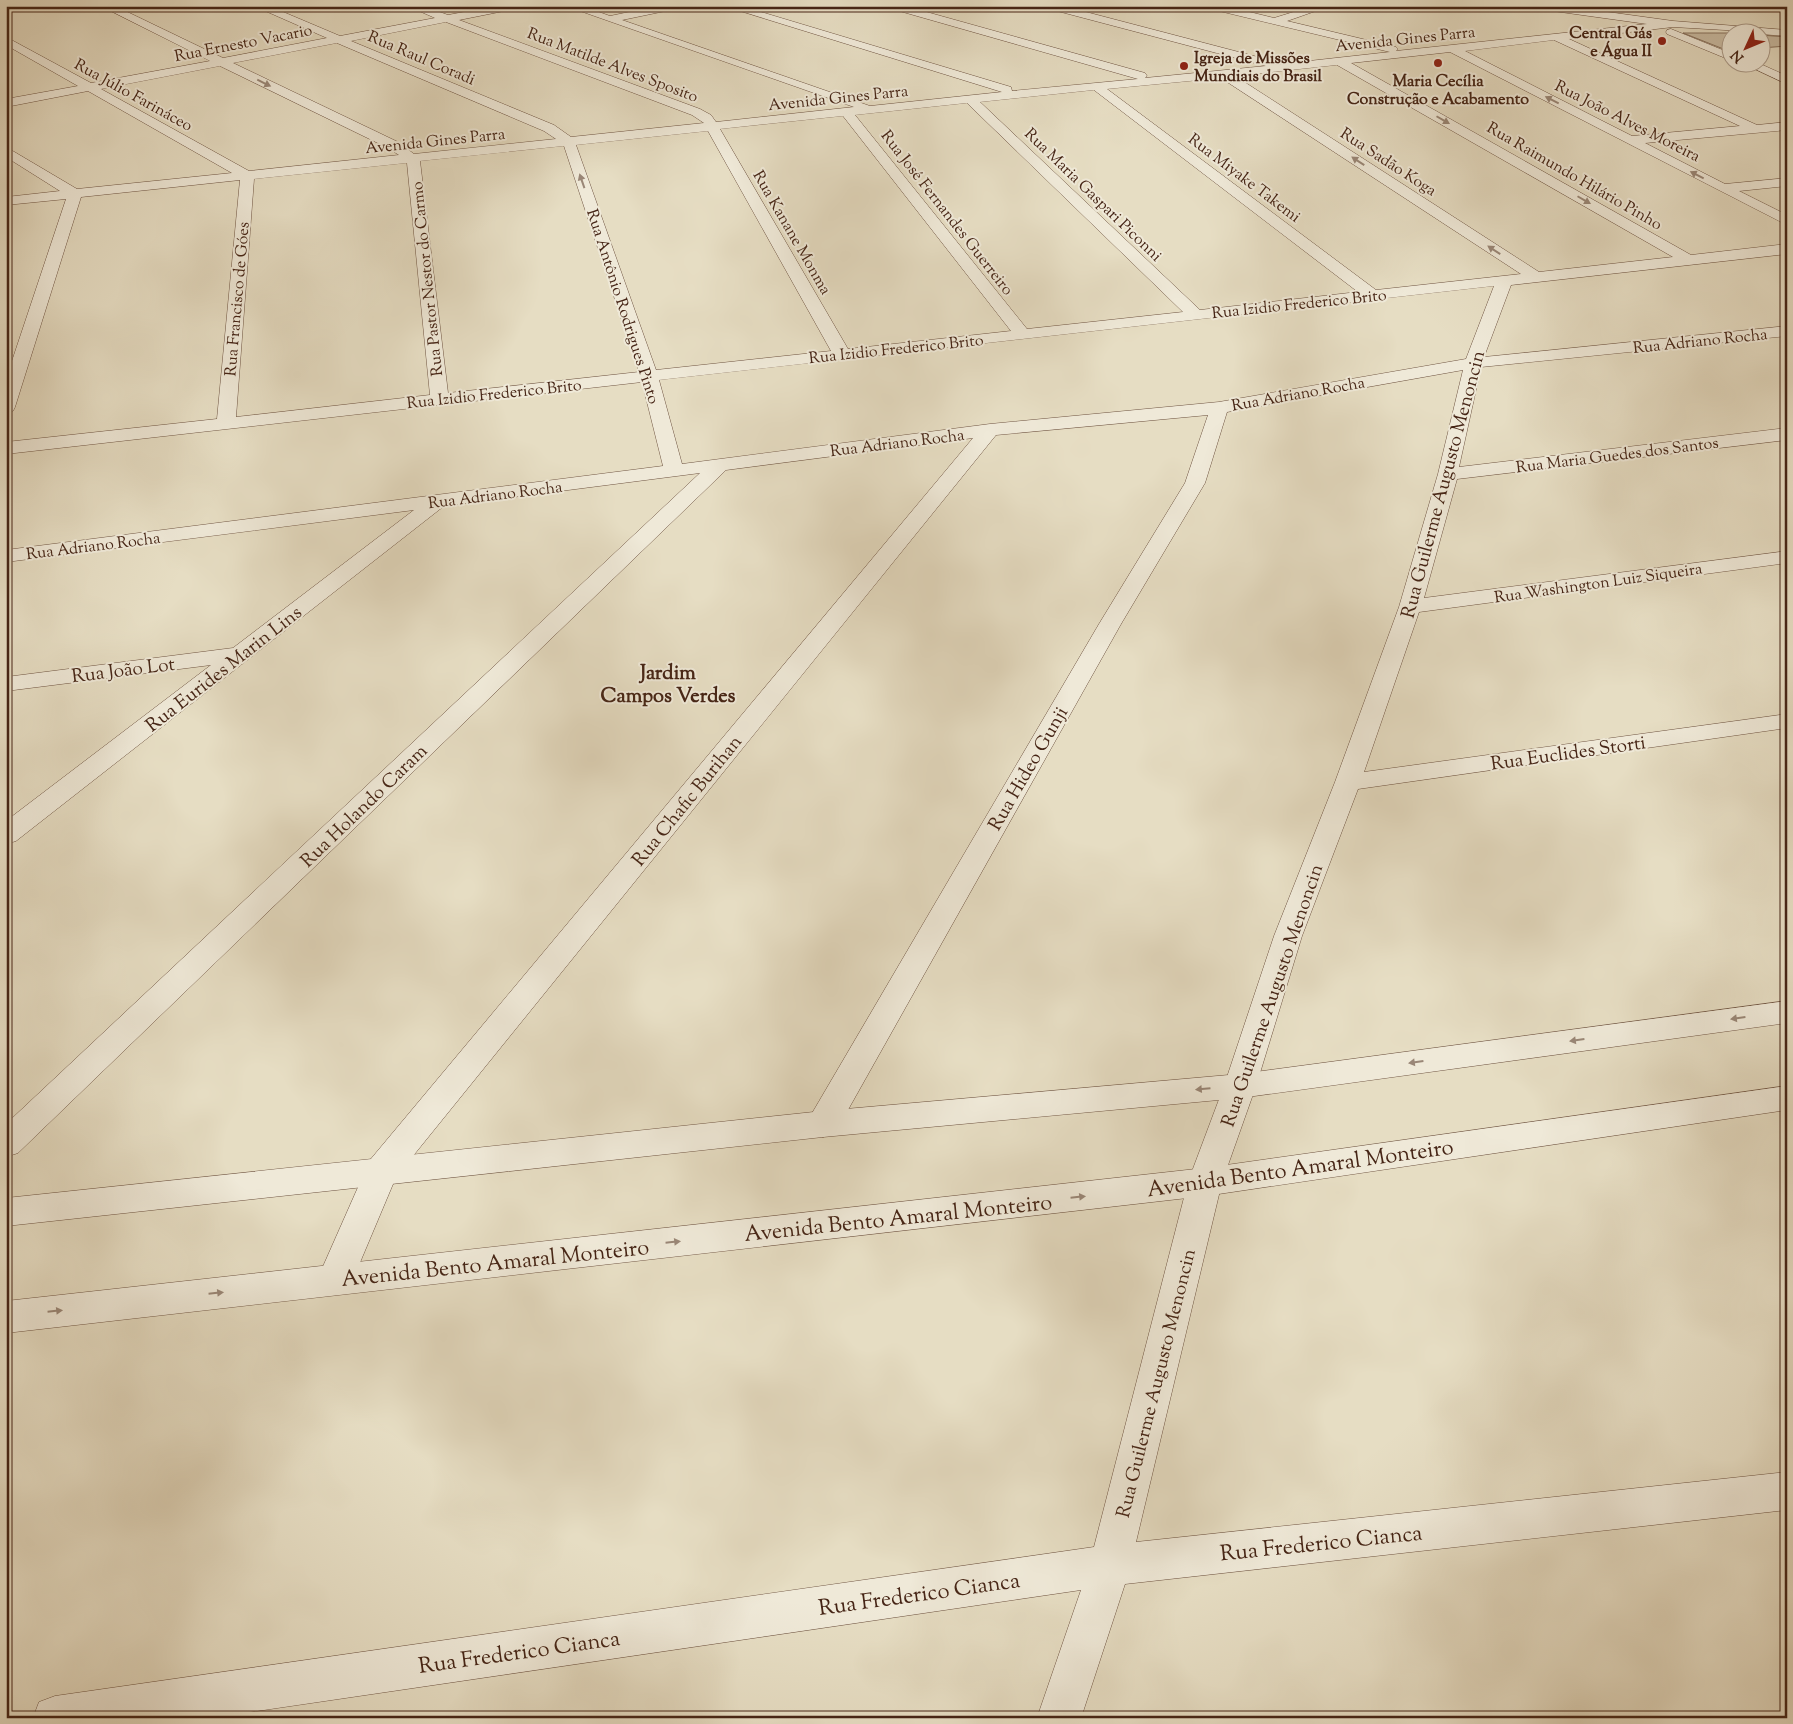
<svg xmlns="http://www.w3.org/2000/svg" width="1793" height="1724" viewBox="0 0 1793 1724" font-family="'Sorts Mill Goudy',serif">
	<rect width="100%" height="100%" fill="#e6ddc3"/>
	<filter id="stains"><feTurbulence type="fractalNoise" baseFrequency=".004" numOctaves="4"/><feColorMatrix values="0 0 0 0 .2 0 0 0 0 .09 0 0 0 0 .02 0 0 0 .5 -.17"/></filter>
	<radialGradient id="worn" r=".72"><stop offset=".6" stop-color="#630" stop-opacity="0"/><stop offset="1" stop-color="#630" stop-opacity=".3"/></radialGradient>
	<path fill="#cbbea6" stroke="#88725e" d="M1683 33H1730V50H1726Z
		M1760 35 1787 37V46L1761 48Z"/>
	<g fill="none" stroke-linecap="round" stroke-linejoin="round">
		<defs>
			<path id="minor" d="M101 6H115L223 58 327 38 254 6H269L340 36 435 18 408 6H423L448 15 496 6H519L514 9 459 20 700 109 711 115 716 122 854 107 566 6H582L610 16 658 6H680L675 9 622 20 870 106 1002 92 724 6H741L1011 87 1012 91 1138 79 889 8 888 6H905L1145 73 1147 76 1145 78 1266 66 1046 8 1045 6H1063L1273 61V65L1390 52 1211 9 1206 6H1225L1274 18 1313 6H1330L1287 21 1396 47 1398 49 1396 51 1647 24 1539 9 1534 6H1564L1673 21 1787 30V36L1760 34V32L1673 27 1569 39 1757 125 1787 122V130L1645 143 1725 184 1787 178V186L1739 191 1787 215V225L1450 52 1351 63 1691 255 1787 244V254L1511 285 1484 357 1787 326V336L1481 367 1459 467 1787 428V440L1457 479 1424 598 1787 551V563L1419 612 1364 772 1787 714V728L1358 789 1302 936 1256 1086 1222 1182 1136 1542 1787 1472V1510L1125 1584 1081 1718H1037L1081 1590 209 1718H33L39 1702 55 1696 1094 1547 1188 1182 1224 1086 1274 936 1335 782 1399 607 1438 474 1463 370 1227 412 1205 483 1121 624 835 1133 823 1137 811 1133 807 1124 811 1115 1099 624 1185 483 1208 415 996 435 396 1177 348 1291 335 1295 322 1291 317 1280 370 1160 973 438 726 470 18 1153 6 1157V1124L700 473 444 506 16 841 6 844V821L211 665 6 691V677L233 648 414 510 6 562V550L663 466 642 382 6 454V442L217 419 240 180 81 197 15 407 13 411 6 412V379L66 199 6 205V197L60 191 6 157V147L77 189 232 173 88 91 6 107V99L78 86 6 45V37L91 83 210 61ZM446 22 692 115 704 123 571 137 554 125 351 41ZM1554 40 1740 126 1632 136 1465 51ZM337 43 544 131 556 139 414 154 398 142 233 63ZM1337 65 1673 257 1539 272 1235 76ZM220 66 388 148 399 155 249 171 101 89ZM1221 78 1521 274 1376 290 1107 89ZM1094 90 1358 292 1200 310 980 102ZM967 103 1183 312 1027 329 855 115ZM843 116 1011 331 848 349 720 129ZM708 131 831 351 656 370 576 145ZM564 146 639 372 448 393 420 161ZM407 163 430 395 236 417 254 179ZM1494 286 1466 359 1219 402 990 424 682 464 659 380Z
				M1671 29 1730 53V60L1667 34 1666 32 1667 30Z
				M1740 62H1756L1787 76V84Z"/>
			<path id="tertiary" d="M1787 1001V1023L1240 1098 823 1137 6 1226V1198L823 1111 1240 1074Z
				M1787 1086V1110L1205 1196 6 1333V1301L1205 1168Z"/>
		</defs>
		<use href="#minor" stroke="#6e5341" stroke-width="1"/>
		<use href="#tertiary" stroke="#6e5341" stroke-width="1"/>
		<use href="#minor" fill="#efe9d8" fill-rule="evenodd"/>
		<use href="#tertiary" fill="#efe9d8" fill-rule="evenodd"/>
	</g>
	<defs><path id="oneway-solid" d="M-6-.8H1V-3.2L6.5 0L1 3.2V.8H-6Z" transform="scale(1.25)"/></defs>
	<g fill="#9a8777">
		<use href="#oneway-solid" transform="translate(264 83) rotate(26)"/>
		<use href="#oneway-solid" transform="translate(1552 100) rotate(-153)"/>
		<use href="#oneway-solid" transform="translate(1443 120) rotate(30)"/>
		<use href="#oneway-solid" transform="translate(1358 161) rotate(-147)"/>
		<use href="#oneway-solid" transform="translate(1697 175) rotate(-153)"/>
		<use href="#oneway-solid" transform="translate(582 181) rotate(-109)"/>
		<use href="#oneway-solid" transform="translate(1584 200) rotate(30)"/>
		<use href="#oneway-solid" transform="translate(1494 250) rotate(-147)"/>
		<use href="#oneway-solid" transform="translate(1738 1018) rotate(172)"/>
		<use href="#oneway-solid" transform="translate(1577 1040) rotate(172)"/>
		<use href="#oneway-solid" transform="translate(1416 1062) rotate(172)"/>
		<use href="#oneway-solid" transform="translate(1203 1089) rotate(175)"/>
		<use href="#oneway-solid" transform="translate(1078 1197) rotate(-6)"/>
		<use href="#oneway-solid" transform="translate(673 1242) rotate(-6)"/>
		<use href="#oneway-solid" transform="translate(216 1293) rotate(-6)"/>
		<use href="#oneway-solid" transform="translate(55 1311) rotate(-6)"/>
	</g>
	<g fill="#8f2418" stroke="#efe9d8" stroke-width="2">
		<circle cx="1662" cy="41" r="5"/>
		<circle cx="1438" cy="63" r="5"/>
		<circle cx="1184" cy="66" r="5"/>
	</g>
	<g text-anchor="middle" stroke-width="4" stroke-linejoin="round" paint-order="stroke">
		<g font-size="16" font-weight="bold" fill="#462516" stroke="#efe9d8" text-anchor="end">
			<text x="1652" y="38">Central Gás<tspan x="1652" dy="18">e Água II</tspan></text>
			<text x="1194" y="63" text-anchor="start">Igreja de Missões<tspan x="1194" dy="18">Mundiais do Brasil</tspan></text>
			<text x="1438" y="86" text-anchor="middle">Maria Cecília<tspan x="1438" dy="18">Construção e Acabamento</tspan></text>
		</g>
		<g font-size="16" fill="#462516" stroke="#efe9d8">
			<text transform="translate(1405 38) rotate(-6)" y="6">Avenida Gines Parra</text>
			<text transform="translate(243 42) rotate(-11)" y="6">Rua Ernesto Vacario</text>
			<text transform="translate(422 57) rotate(23)" y="6">Rua Raul Coradi</text>
			<text transform="translate(613 64) rotate(21)" y="6">Rua Matilde Alves Sposito</text>
			<text transform="translate(134 94) rotate(29)" y="6">Rua Júlio Farináceo</text>
			<text transform="translate(838 97) rotate(-6)" y="6">Avenida Gines Parra</text>
			<text transform="translate(1628 120) rotate(27)" y="6">Rua João Alves Moreira</text>
			<text transform="translate(435 140) rotate(-6)" y="6">Avenida Gines Parra</text>
			<text transform="translate(1389 161) rotate(33)" y="6">Rua Sadão Koga</text>
			<text transform="translate(1575 175) rotate(30)" y="6">Rua Raimundo Hilário Pinho</text>
			<text transform="translate(1245 177) rotate(37)" y="6">Rua Miyake Takemi</text>
			<text transform="translate(1094 194) rotate(44)" y="6">Rua Maria Gaspari Piconni</text>
			<text transform="translate(948 212) rotate(52)" y="6">Rua José Fernandes Guerreiro</text>
			<text transform="translate(793 232) rotate(60)" y="6">Rua Kanane Monma</text>
			<text transform="translate(426 279) rotate(-96)" y="6">Rua Pastor Nestor do Carmo</text>
			<text transform="translate(236 299) rotate(-85)" y="6">Rua Francisco de Góes</text>
			<text transform="translate(1299 303) rotate(-6)" y="6">Rua Izidio Frederico Brito</text>
			<text transform="translate(624 306) rotate(72)" y="6">Rua Antônio Rodrigues Pinto</text>
			<text transform="translate(1700 340) rotate(-6)" y="6">Rua Adriano Rocha</text>
			<text transform="translate(896 348) rotate(-6)" y="6">Rua Izidio Frederico Brito</text>
			<text transform="translate(494 393) rotate(-6)" y="6">Rua Izidio Frederico Brito</text>
			<text transform="translate(1298 393) rotate(-10)" y="6">Rua Adriano Rocha</text>
			<text transform="translate(897 442) rotate(-7)" y="6">Rua Adriano Rocha</text>
			<text transform="translate(1617 454) rotate(-7)" y="6">Rua Maria Guedes dos Santos</text>
			<text transform="translate(495 494) rotate(-7)" y="6">Rua Adriano Rocha</text>
			<text transform="translate(93 545) rotate(-7)" y="6">Rua Adriano Rocha</text>
			<text transform="translate(1598 582) rotate(-8)" y="6">Rua Washington Luiz Siqueira</text>
		</g>
		<g font-size="19" fill="#462516" stroke="#efe9d8">
			<text transform="translate(1442 484) rotate(-75)" y="7">Rua Guilerme Augusto Menoncin</text>
			<text transform="translate(223 668) rotate(-38)" y="7">Rua Eurides Marin Lins</text>
			<text transform="translate(123 669) rotate(-7)" y="7">Rua João Lot</text>
			<text transform="translate(1568 752) rotate(-8)" y="7">Rua Euclides Storti</text>
			<text transform="translate(1027 768) rotate(-60)" y="7">Rua Hideo Gunji</text>
			<text transform="translate(686 800) rotate(-51)" y="7">Rua Chafic Burihan</text>
			<text transform="translate(363 805) rotate(-44)" y="7">Rua Holando Caram</text>
			<text transform="translate(1271 995) rotate(-71)" y="7">Rua Guilerme Augusto Menoncin</text>
			<text transform="translate(1155 1383) rotate(-76)" y="7">Rua Guilerme Augusto Menoncin</text>
		</g>
		<g font-size="20" font-weight="bold" fill="#462516" stroke="#efe9d8">
			<text x="668" y="679">Jardim<tspan x="668" dy="23">Campos Verdes</tspan></text>
		</g>
		<g font-size="22" fill="#462516" stroke="#efe9d8">
			<text transform="translate(1300 1167) rotate(-8)" y="8">Avenida Bento Amaral Monteiro</text>
			<text transform="translate(898 1217) rotate(-6)" y="8">Avenida Bento Amaral Monteiro</text>
			<text transform="translate(495 1262) rotate(-6)" y="8">Avenida Bento Amaral Monteiro</text>
			<text transform="translate(1321 1542) rotate(-6)" y="8">Rua Frederico Cianca</text>
			<text transform="translate(919 1593) rotate(-8)" y="8">Rua Frederico Cianca</text>
			<text transform="translate(519 1651) rotate(-8)" y="8">Rua Frederico Cianca</text>
		</g>
	</g>
	<rect width="1793" height="1724" fill="none" stroke="#e6ddc3" stroke-width="25"/>
	<rect x="8" y="8" width="1778" height="1709" fill="none" stroke="#462516" stroke-width="2.5"/>
	<rect x="12" y="12" width="1768" height="1699" fill="none" stroke="#462516"/>
	<g transform="translate(1746 48) rotate(226)"><circle r="24" fill="#efe9d8" stroke="#ab9b8a"/>
	<path d="M0-4L9 19L0 12L-9 19Z" fill="#8f2418"/>
	<text y="-8" font-size="14" font-weight="bold" text-anchor="middle" fill="#462516">N</text>
	</g>
	<rect width="100%" height="100%" filter="url(#stains)"/>
	<rect width="100%" height="100%" fill="url(#worn)"/>
</svg>
